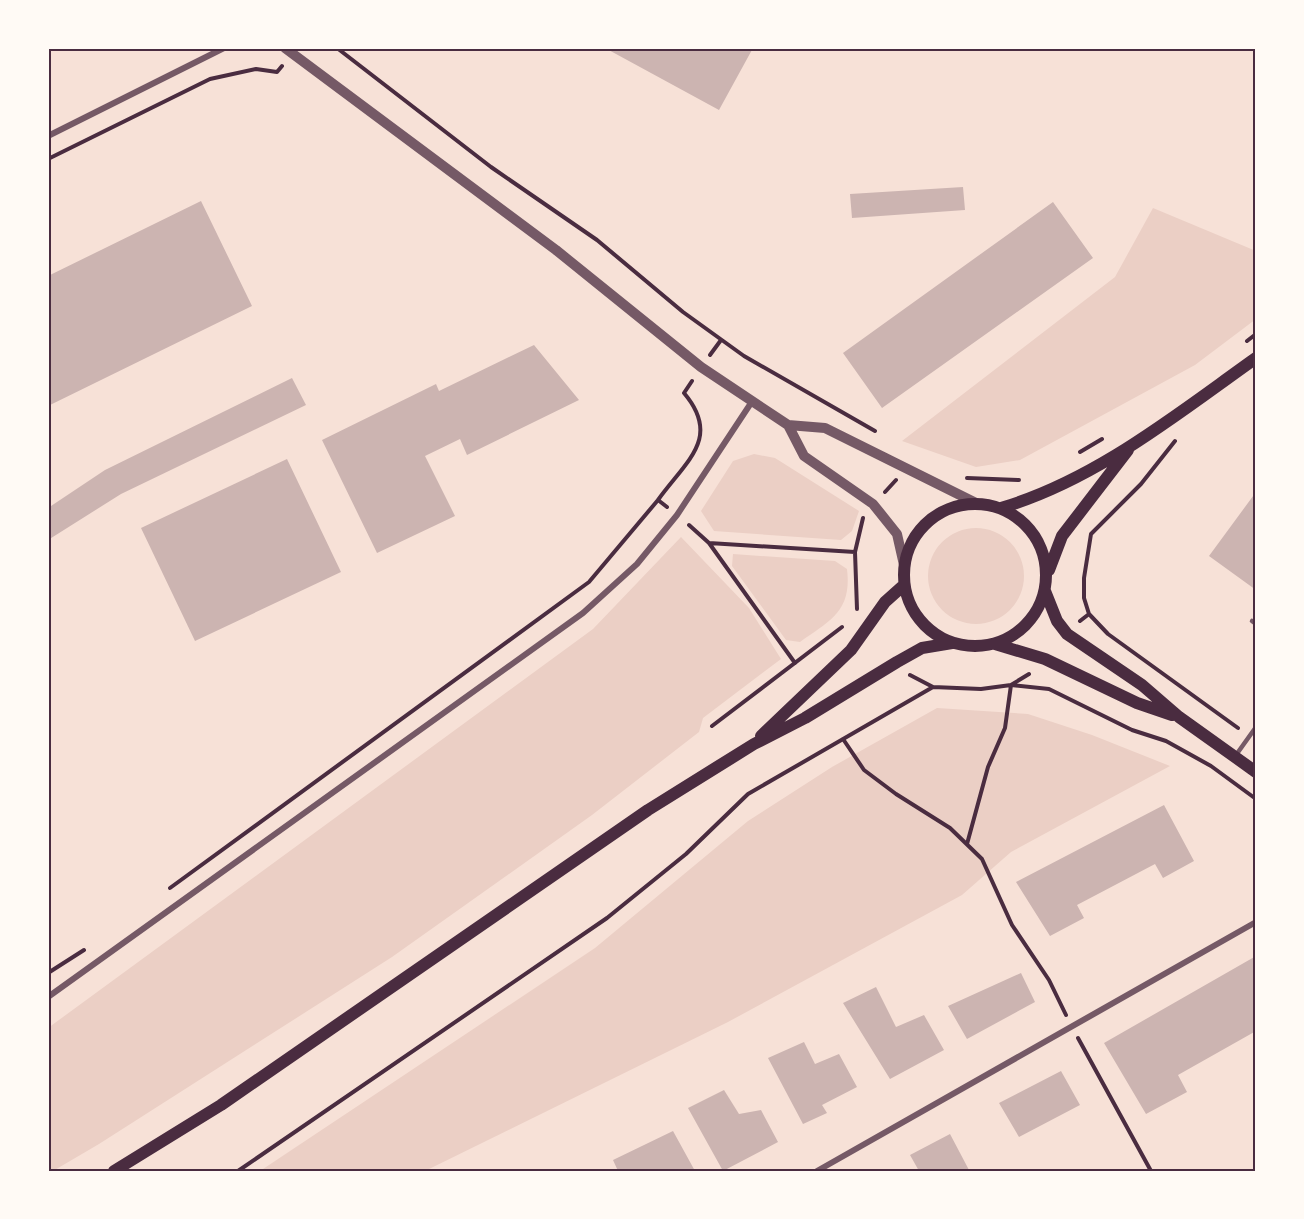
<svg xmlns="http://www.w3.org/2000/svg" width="1304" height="1219" viewBox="0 0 1304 1219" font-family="'Work Sans',sans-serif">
	<rect width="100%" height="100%" fill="#f7e1d7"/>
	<path fill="#ebcfc5" d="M1153 208 1256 251V319L1195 365 1020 460 976 467 902 441 1115 277Z
		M754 454 775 458 859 511 852 531 841 540 714 531 701 511 733 461Z
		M928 576a48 48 0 1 1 96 0a48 48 0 1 1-96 0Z
		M681 537 749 608 781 659 703 718 699 732 592 815 392 957 99 1144 53 1171H48V1028L593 629Z
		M733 554 835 561 847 569C852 611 831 620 800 642L786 640 732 566Z
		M937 708 1028 714 1092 735 1170 766 1011 852 962 895 728 1022 425 1171H260L595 948 748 821 832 767Z"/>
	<path fill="#ccb4b1" d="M605 48H753L719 110Z
		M963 187 965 210 852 218 850 194Z
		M201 201 252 306 48 406V276Z
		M1053 202 1093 258 882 408 843 353Z
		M534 345 579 400 467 455 460 439 425 456 455 516 377 553 322 440 436 384 439 391Z
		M292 378 306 405 121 494 48 540V508L105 470Z
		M287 459 341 572 195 641 141 528Z
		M1256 492V590L1209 556Z
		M1164 805 1194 861 1163 878 1155 864 1077 905 1084 918 1050 936 1016 882Z
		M1256 956V1031L1178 1075 1187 1092 1146 1114 1104 1043Z
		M1021 973 1035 1002 967 1039 948 1006Z
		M876 987 896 1027 924 1015 944 1050 890 1079 843 1003Z
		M804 1042 815 1064 839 1054 857 1087 822 1105 827 1113 803 1124 768 1058Z
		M1061 1071 1080 1105 1019 1137 999 1103Z
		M724 1090 739 1114 761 1110 778 1142 723 1171 688 1108Z
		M673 1131 695 1171H618L613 1160Z
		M950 1134 969 1170 919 1171 910 1155Z"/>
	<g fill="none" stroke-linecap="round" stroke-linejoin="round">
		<path stroke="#4a2c40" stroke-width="4" d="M337 48 491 167 597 240 683 312 744 356 875 431
			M48 159 210 79 256 69 277 72 282 66
			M1247 341 1256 334
			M710 355 721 340
			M1080 452 1102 439
			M967 478 1019 480
			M885 492 896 480
			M667 507 658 500C686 461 722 438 684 393L692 381
			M689 525 709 543 855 552
			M709 543 795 663
			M857 609 855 552 863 518
			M1089 614 1108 634 1238 728
			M1080 621 1089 614 1084 598V578L1091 534 1141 484 1175 441
			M910 675 933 687
			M712 726 842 627
			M843 739 864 770 896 794 950 828 982 859 1012 925 1049 980 1066 1015
			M967 844 988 767 1005 728 1011 685 1049 689 1132 730 1166 741 1211 766 1256 799
			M170 888 589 582 658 500
			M48 973 84 950
			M1078 1038 1151 1171
			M238 1171 607 918 686 854 748 794 933 687 981 689 1011 685 1029 674"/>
		<path stroke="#755966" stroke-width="4.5" d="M1252 621 1256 624
			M1236 755 1256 727"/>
		<path stroke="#755966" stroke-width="6" d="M48 136 224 48
			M48 997 583 613 637 564 677 515 753 400
			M817 1171 1256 922"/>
		<path stroke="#755966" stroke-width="10" d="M285 48 556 250 701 367 788 425 804 456 873 504 897 534 904 565
			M788 425 825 428 976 503"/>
		<path stroke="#4a2c40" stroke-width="12" d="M904 575a71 71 0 1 1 142 0a71 71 0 1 1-142 0Z
			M1001 508C1096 480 1177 414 1256 358
			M1049 570 1062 536 1128 450
			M1045 591 1057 621 1067 634 1142 685 1179 717 1256 772
			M995 644 1045 659 1137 703 1172 715
			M761 736 851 650 885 602 904 585
			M114 1171 221 1105 648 810 754 744 805 718 897 662 922 648 952 643"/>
	</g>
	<rect width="1304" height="1219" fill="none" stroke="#fffaf5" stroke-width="99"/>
	<rect x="50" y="50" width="1204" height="1120" fill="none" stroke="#4a2c40" stroke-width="2"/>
</svg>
